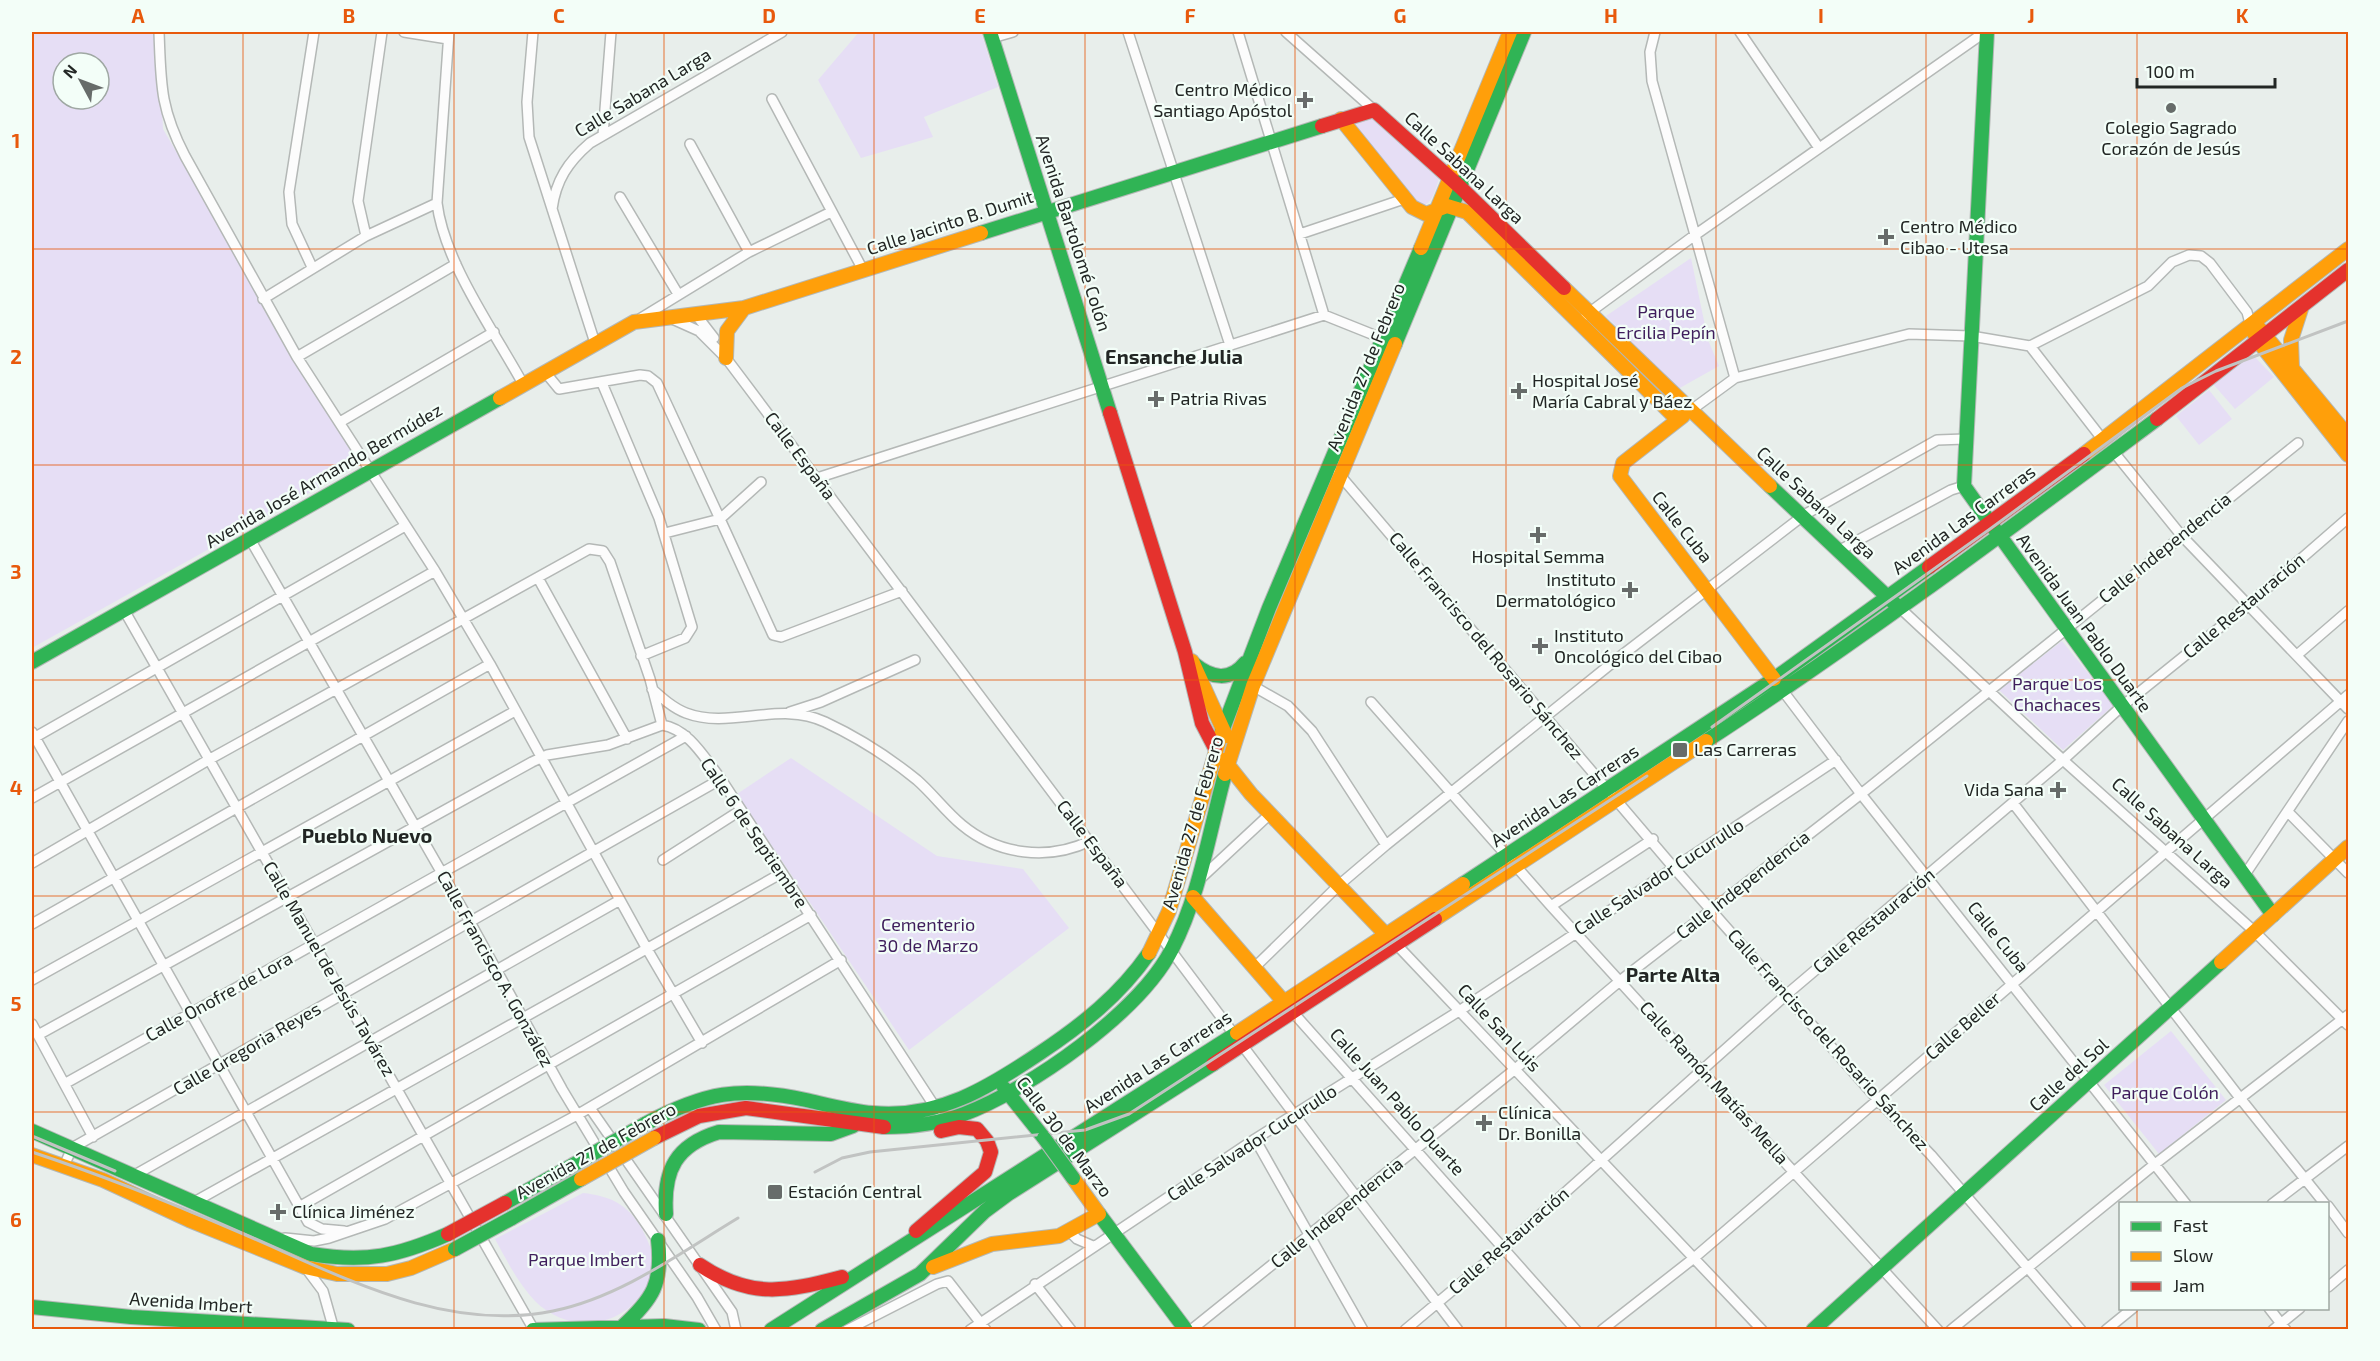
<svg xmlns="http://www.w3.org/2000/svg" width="2380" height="1361" viewBox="0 0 2380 1361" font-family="'Exo 2',sans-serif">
	<rect width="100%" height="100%" fill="#e8eeeb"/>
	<path fill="#e6def5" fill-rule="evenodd" d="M32 32H158L163 129 359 465 32 648ZM63 63H99V99H63Z
		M859 32H981L998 87 924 117 933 137 861 158 818 80Z
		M1371 113 1439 179C1435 190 1433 203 1421 207L1346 122Z
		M1691 258 1708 340 1719 366 1678 389 1606 316Z
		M2251 353 2274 377 2235 409 2213 384Z
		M2209 390 2232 419 2199 445 2176 416Z
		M2062 641 2114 705 2063 750 1999 690Z
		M791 758 937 856 1023 869 1069 928 909 1050 737 794Z
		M2171 1031 2226 1100 2159 1154 2104 1085Z
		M583 1193C610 1196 628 1204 642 1229 647 1239 652 1249 653 1259 655 1269 650 1282 645 1290 620 1329 568 1334 535 1301 518 1283 507 1261 495 1239Z"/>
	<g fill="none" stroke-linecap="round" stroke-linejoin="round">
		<defs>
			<path id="street" d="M159 32C161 84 160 108 185 156L297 357 435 571 490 664 647 949 702 1043
				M404 32 448 39
				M449 32 437 203C444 262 494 331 523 384
				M533 32 527 102 529 137 595 343
				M1128 32 1230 345
				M1238 32 1324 315
				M1286 32 1374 110
				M1655 32 1650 52 1652 81 1735 378
				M1740 32 1819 148
				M992 38 1013 32
				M772 99 863 270
				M603 135 611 32
				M690 144 749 252
				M620 197 678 294
				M552 209C556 180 568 162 590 143L782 32
				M1300 234 1404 199
				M366 236 358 201 382 32
				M312 267 292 224 289 192 314 32
				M263 299 366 236 437 203
				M1586 315 1695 235 1985 32
				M697 316 714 338
				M641 318 749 252 831 212
				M670 318 699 331 726 358 1357 1198 1458 1330
				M2030 346 2103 440
				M297 357 456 264
				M545 372 559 389 640 375 648 376 657 383 720 519 665 533
				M602 383 659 518 692 627 685 638 641 656
				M1690 411 1735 378 1909 334 1971 336 2030 346 2148 286 2172 262 2189 255 2201 256 2210 263 2247 312 2251 327
				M340 422 494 332
				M2113 451 2181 535 2348 709
				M1338 473 1674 868 1878 1100 1931 1155 2081 1330
				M817 478 1324 315 1384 339
				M761 482 720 519 773 635 781 637 902 591
				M250 539 470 922 562 1089 624 1192 697 1297 716 1330
				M1840 550 1951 490 1964 486
				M538 578 627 739
				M1900 608 2063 760 2254 931 2348 1025
				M124 610 534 1330
				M2297 655 2348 611
				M1253 686 1288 706 1312 731 1386 845
				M652 689C662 698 673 708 686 713 730 730 780 700 825 722 857 737 890 758 917 780 933 794 946 812 962 825 998 855 1048 861 1090 841
				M1783 691 1861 794 2186 1204
				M1371 702 1551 906 1938 1330
				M790 712 821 702 915 660
				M662 725C689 729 705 759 721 779L937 1110
				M32 732 308 1222 322 1229 344 1231
				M32 739 405 526
				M32 798 435 571
				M2013 803 2240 1098 2325 1204
				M2288 812 2348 873
				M663 860 741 810
				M32 863 210 759 589 549 603 551 610 562 650 679 662 725
				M2244 876 2348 721
				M1200 879 1271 813
				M1551 906 1653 839
				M32 924 490 664
				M1396 944 1762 1330
				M1254 968 1339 885 1386 845 1617 659 1804 515 1937 440 1965 439
				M32 980 515 711
				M1290 1009 1576 1330
				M32 1024 93 1137
				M38 1035 532 762 547 755 608 745 662 725
				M66 1083 686 736
				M590 1108 732 1312 736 1330
				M1255 1139 1363 1330
				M64 1166 72 1148 721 779
				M133 1176 620 900
				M196 1201 782 873
				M2272 1204 2348 1146
				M2328 1206 2348 1233
				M299 1207 811 915
				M1070 1232 1077 1239 1093 1246
				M285 1238 314 1241 329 1238 385 1219 577 1115 841 960
				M305 1267 323 1291 334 1330
				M1035 1284 1071 1330
				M2328 1287 2348 1270
				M2269 1308 2286 1330
				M847 1330 937 1284 948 1281 986 1330
				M970 1330 1255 1139 1459 1011 1836 760
				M1191 1330 1514 1070 1621 980 1861 794 2298 443
				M1405 1330 1503 1248 1786 995 2063 760 2121 707 2249 604 2348 518
				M1602 1330 1694 1258 2348 695
				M1951 1330 2155 1164 2348 1015
				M2106 1330 2133 1308
				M2273 1330 2300 1308"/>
			<path id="fast" d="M990 32 1110 413
				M1987 32 1964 486 1996 531
				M981 233 1322 126
				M1395 344 1524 32
				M1770 486 1895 604
				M2000 536 2273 915
				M32 662 500 398
				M1194 664C1211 678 1230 682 1245 663
				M1221 734 1269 608 1421 248
				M1706 741C1861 640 2009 529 2157 419
				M1463 884 1774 679 1929 567
				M1004 1088 1044 1138
				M645 1124C705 1092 739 1086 806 1100 828 1105 850 1111 873 1113 938 1119 988 1088 1040 1053 1082 1025 1120 995 1149 953
				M884 1127C911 1127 938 1124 964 1114 1030 1089 1140 1012 1172 949 1200 895 1209 832 1225 774
				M32 1131 311 1254C366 1263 398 1256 448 1234
				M505 1203 573 1165
				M666 1214C663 1170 676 1145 719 1132L831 1134 853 1126
				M1099 1214 1186 1330
				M512 1218 581 1179
				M32 1307 131 1317 348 1330
				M622 1327C653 1299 663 1283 658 1240
				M533 1330 664 1326 699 1330
				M771 1330 1237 1033
				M822 1330 920 1274 985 1211 1008 1194 1213 1064
				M1813 1330 2221 962"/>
			<path id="slow" d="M1341 119 1412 207 1426 214 1447 206 1467 212 1678 420
				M1421 248 1510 32
				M1564 288 1770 486
				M2251 327 2258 341 2348 455
				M2258 327 2348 436
				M726 358 727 331 744 308
				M2292 367 2291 340 2301 309
				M500 398 634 322 744 308 981 233
				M1683 416 1623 463 1620 476 1774 679
				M2084 454 2348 249
				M1192 661 1226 736
				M1224 760 1251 794 1393 942
				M1225 774 1253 686 1395 344
				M1193 897 1284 1002
				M1435 919 1706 741
				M1149 953 1169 911 1221 734
				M2221 962 2348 847
				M1237 1033 1463 884
				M32 1155 103 1180 189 1220 305 1267 337 1274H387L411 1268 455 1249
				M933 1267 992 1244 1059 1236 1099 1214 1073 1178"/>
			<path id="jam" d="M1322 126 1374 110 1460 187 1564 288
				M1110 413 1185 652 1202 723 1215 748
				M2157 419 2348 270
				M1929 567 2084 454
				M1213 1064 1435 919
				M654 1138 699 1116 746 1108 884 1127
				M916 1231 985 1172 991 1152 987 1141 977 1129 959 1127 941 1131
				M700 1265C750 1299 786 1292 842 1277"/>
		</defs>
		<use href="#street" stroke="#b4b8b6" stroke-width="12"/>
		<use href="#fast" stroke="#b4b8b6" stroke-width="16"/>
		<use href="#slow" stroke="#b4b8b6" stroke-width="16"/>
		<use href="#jam" stroke="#b4b8b6" stroke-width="16"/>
		<use href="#street" stroke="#fcfcfc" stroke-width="9"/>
		<use href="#fast" stroke="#30b455" stroke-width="14"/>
		<use href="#slow" stroke="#ff9f0a" stroke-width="14"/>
		<use href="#jam" stroke="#e5322d" stroke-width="14"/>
		<path stroke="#c1c3c2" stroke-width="3" d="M1712 727 1990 529 2182 388 2216 371 2348 321
			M32 1136 115 1171
			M32 1152C101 1175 167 1201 234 1230 334 1272 441 1334 553 1311 621 1297 680 1253 738 1218
			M815 1172 842 1158 870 1152 1085 1130 1129 1114 1647 776"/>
		<defs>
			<path id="fast-bridge" d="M1044 1138 1073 1178
				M573 1165 645 1124
				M455 1249 512 1218"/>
			<path id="slow-bridge" d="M581 1179 654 1138"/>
			<path id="jam-bridge" d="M448 1234 505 1203"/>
		</defs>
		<use href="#fast-bridge" stroke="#b4b8b6" stroke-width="16" stroke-linecap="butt"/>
		<use href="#slow-bridge" stroke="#b4b8b6" stroke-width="16" stroke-linecap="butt"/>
		<use href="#jam-bridge" stroke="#b4b8b6" stroke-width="16" stroke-linecap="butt"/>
		<use href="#fast-bridge" stroke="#30b455" stroke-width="14"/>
		<use href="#slow-bridge" stroke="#ff9f0a" stroke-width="14"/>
		<use href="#jam-bridge" stroke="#e5322d" stroke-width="14"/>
	</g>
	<path fill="none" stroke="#e8590c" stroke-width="1.5" stroke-opacity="0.55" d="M243 32V1330M454 32V1330M664 32V1330M874 32V1330M1085 32V1330M1295 32V1330M1506 32V1330M1716 32V1330M1926 32V1330M2137 32V1204M32 249H2348M32 465H2348M32 680H2348M32 896H2348M32 1112H2348M2137 1308V1330"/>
	<g fill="#676c6a" stroke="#f3fef8" stroke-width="2">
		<path d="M1302 91h6v6h6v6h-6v6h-6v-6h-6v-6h6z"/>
		<circle cx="2171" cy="108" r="6"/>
		<path d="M1883 228h6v6h6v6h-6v6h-6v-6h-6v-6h6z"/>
		<path d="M1516 382h6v6h6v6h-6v6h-6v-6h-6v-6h6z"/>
		<path d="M1153 390h6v6h6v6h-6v6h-6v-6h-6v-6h6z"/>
		<path d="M1535 526h6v6h6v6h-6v6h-6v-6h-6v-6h6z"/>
		<path d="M1627 581h6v6h6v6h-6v6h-6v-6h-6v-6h6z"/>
		<path d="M1537 637h6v6h6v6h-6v6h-6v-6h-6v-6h6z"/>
		<rect x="1672" y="742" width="16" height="16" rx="3"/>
		<path d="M2055 781h6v6h6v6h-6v6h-6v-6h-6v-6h6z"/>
		<path d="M1481 1114h6v6h6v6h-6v6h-6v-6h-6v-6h6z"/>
		<rect x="767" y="1184" width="16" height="16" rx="3"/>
		<path d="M275 1203h6v6h6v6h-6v6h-6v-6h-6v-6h6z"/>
	</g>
	<g text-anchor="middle" stroke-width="4.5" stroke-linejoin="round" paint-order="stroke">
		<g font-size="18" fill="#222624" stroke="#f3fef8" text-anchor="start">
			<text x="1292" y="96" text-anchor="end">Centro Médico<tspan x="1292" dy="21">Santiago Apóstol</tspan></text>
			<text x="2171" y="134" text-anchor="middle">Colegio Sagrado<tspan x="2171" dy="21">Corazón de Jesús</tspan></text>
			<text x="1900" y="233">Centro Médico<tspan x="1900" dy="21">Cibao - Utesa</tspan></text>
			<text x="1532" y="387">Hospital José<tspan x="1532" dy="21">María Cabral y Báez</tspan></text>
			<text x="1170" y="405">Patria Rivas</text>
			<text x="1538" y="563" text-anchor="middle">Hospital Semma</text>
			<text x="1616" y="586" text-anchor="end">Instituto<tspan x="1616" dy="21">Dermatológico</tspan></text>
			<text x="1554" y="642">Instituto<tspan x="1554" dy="21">Oncológico del Cibao</tspan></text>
			<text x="1694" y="756">Las Carreras</text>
			<text x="2044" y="796" text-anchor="end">Vida Sana</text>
			<text x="1498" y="1119">Clínica<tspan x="1498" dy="21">Dr. Bonilla</tspan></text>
			<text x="788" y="1198">Estación Central</text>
			<text x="292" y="1218">Clínica Jiménez</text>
		</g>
		<g font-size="18" fill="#222624" stroke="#f3fef8">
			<text transform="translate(643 93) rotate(-31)" y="6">Calle Sabana Larga</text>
			<text transform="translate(1464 168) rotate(43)" y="6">Calle Sabana Larga</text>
			<text transform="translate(950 223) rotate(-18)" y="6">Calle Jacinto B. Dumit</text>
			<text transform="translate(1073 233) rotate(72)" y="6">Avenida Bartolomé Colón</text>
			<text transform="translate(1366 367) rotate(-68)" y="6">Avenida 27 de Febrero</text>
			<text transform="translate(800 456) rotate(53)" y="6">Calle España</text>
			<text transform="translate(324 476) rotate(-30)" y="6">Avenida José Armando Bermúdez</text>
			<text transform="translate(1816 503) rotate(43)" y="6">Calle Sabana Larga</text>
			<text transform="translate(1964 520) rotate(-36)" y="6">Avenida Las Carreras</text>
			<text transform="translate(1682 527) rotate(52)" y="6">Calle Cuba</text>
			<text transform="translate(2165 548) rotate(-39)" y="6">Calle Independencia</text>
			<text transform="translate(2244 606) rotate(-40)" y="6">Calle Restauración</text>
			<text transform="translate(2084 623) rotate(54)" y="6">Avenida Juan Pablo Duarte</text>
			<text transform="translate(1486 646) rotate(50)" y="6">Calle Francisco del Rosario Sánchez</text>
			<text transform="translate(1565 796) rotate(-33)" y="6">Avenida Las Carreras</text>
			<text transform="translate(1193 823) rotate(-74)" y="6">Avenida 27 de Febrero</text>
			<text transform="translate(754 833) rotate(56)" y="6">Calle 6 de Septiembre</text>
			<text transform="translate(2172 833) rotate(42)" y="6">Calle Sabana Larga</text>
			<text transform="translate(1092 844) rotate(53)" y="6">Calle España</text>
			<text transform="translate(1659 877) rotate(-33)" y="6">Calle Salvador Cucurullo</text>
			<text transform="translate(1743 885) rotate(-38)" y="6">Calle Independencia</text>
			<text transform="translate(1874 921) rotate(-40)" y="6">Calle Restauración</text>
			<text transform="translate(1998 937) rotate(51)" y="6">Calle Cuba</text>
			<text transform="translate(329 969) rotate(60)" y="6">Calle Manuel de Jesús Tavárez</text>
			<text transform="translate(495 969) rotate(61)" y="6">Calle Francisco A. González</text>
			<text transform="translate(219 997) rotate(-29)" y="6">Calle Onofre de Lora</text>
			<text transform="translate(1963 1026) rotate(-41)" y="6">Calle Beller</text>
			<text transform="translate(1499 1028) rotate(47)" y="6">Calle San Luis</text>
			<text transform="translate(1828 1040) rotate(48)" y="6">Calle Francisco del Rosario Sánchez</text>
			<text transform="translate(247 1049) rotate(-30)" y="6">Calle Gregoria Reyes</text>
			<text transform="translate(1158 1062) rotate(-33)" y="6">Avenida Las Carreras</text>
			<text transform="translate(2069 1075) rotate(-42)" y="6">Calle del Sol</text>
			<text transform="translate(1714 1083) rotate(48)" y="6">Calle Ramón Matías Mella</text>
			<text transform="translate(1397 1102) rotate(48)" y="6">Calle Juan Pablo Duarte</text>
			<text transform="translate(1064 1137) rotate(53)" y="6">Calle 30 de Marzo</text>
			<text transform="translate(1252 1143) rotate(-33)" y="6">Calle Salvador Cucurullo</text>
			<text transform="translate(596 1151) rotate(-29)" y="6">Avenida 27 de Febrero</text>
			<text transform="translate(1337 1213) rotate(-39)" y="6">Calle Independencia</text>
			<text transform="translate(1509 1241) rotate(-41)" y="6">Calle Restauración</text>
			<text transform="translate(191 1303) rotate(4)" y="6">Avenida Imbert</text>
		</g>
		<g font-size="18" fill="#3f1e5c" stroke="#f3fef8">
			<text x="1666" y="318">Parque<tspan x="1666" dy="21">Ercilia Pepín</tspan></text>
			<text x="2057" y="690">Parque Los<tspan x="2057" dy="21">Chachaces</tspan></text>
			<text x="928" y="931">Cementerio<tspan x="928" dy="21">30 de Marzo</tspan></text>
			<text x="2165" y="1099">Parque Colón</text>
			<text x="586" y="1266">Parque Imbert</text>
		</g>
		<g font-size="20" font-weight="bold" fill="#222624" stroke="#f3fef8">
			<text x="1174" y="364">Ensanche Julia</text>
			<text x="367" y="843">Pueblo Nuevo</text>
			<text x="1673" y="982">Parte Alta</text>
		</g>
	</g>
	<rect width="2380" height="1361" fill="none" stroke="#f3fef8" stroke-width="66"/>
	<rect x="2119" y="1202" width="210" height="108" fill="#f3fef8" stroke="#9fa8a3" stroke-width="1.5"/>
	<rect x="2131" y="1222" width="30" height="9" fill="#30b455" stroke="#9fa8a3" stroke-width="1.5"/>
	<text x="2173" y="1232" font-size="18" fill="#222624">Fast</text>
	<rect x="2131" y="1252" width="30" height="9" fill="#ff9f0a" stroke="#9fa8a3" stroke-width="1.5"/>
	<text x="2173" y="1262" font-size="18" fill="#222624">Slow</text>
	<rect x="2131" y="1282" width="30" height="9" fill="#e5322d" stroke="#9fa8a3" stroke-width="1.5"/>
	<text x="2173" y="1292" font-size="18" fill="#222624">Jam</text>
	<g transform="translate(81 81) rotate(311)"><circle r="28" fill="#f3fef8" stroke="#9fa8a3" stroke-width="1.5"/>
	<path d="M0-4.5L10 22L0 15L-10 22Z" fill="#676c6a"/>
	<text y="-9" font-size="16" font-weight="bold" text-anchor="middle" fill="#222624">N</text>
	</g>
	<path d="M2137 78v9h138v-9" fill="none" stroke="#222624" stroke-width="3"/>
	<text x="2146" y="78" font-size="18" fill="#222624" stroke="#f3fef8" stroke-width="4.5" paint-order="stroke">100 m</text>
	<rect x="33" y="33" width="2314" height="1295" fill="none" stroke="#e8590c" stroke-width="2"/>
	<g font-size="20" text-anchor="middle" font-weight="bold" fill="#e8590c">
		<text x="138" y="23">A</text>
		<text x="349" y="23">B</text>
		<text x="559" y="23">C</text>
		<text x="769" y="23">D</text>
		<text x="980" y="23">E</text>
		<text x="1190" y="23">F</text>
		<text x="1400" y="23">G</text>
		<text x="1611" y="23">H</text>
		<text x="1821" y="23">I</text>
		<text x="2031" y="23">J</text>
		<text x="2242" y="23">K</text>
		<text x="16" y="148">1</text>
		<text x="16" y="364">2</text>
		<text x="16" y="579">3</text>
		<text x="16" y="795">4</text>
		<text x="16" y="1011">5</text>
		<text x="16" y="1227">6</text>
	</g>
</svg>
